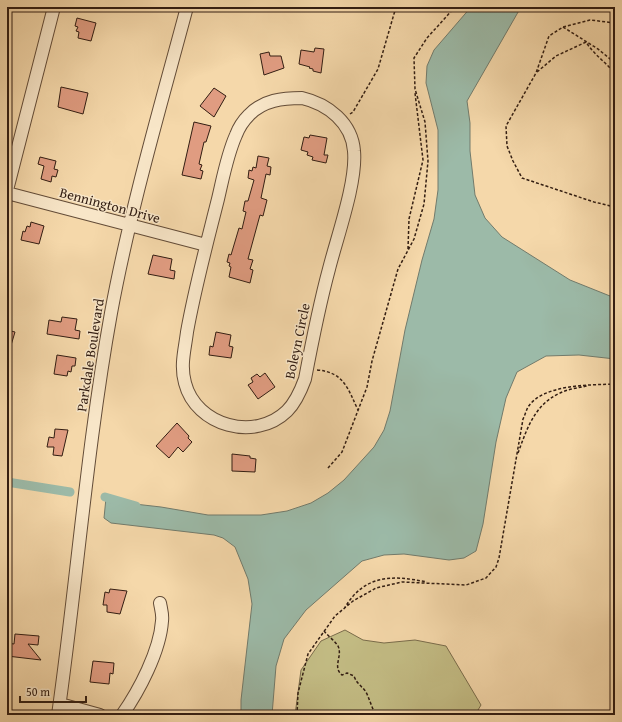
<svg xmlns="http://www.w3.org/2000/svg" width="622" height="722" viewBox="0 0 622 722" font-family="'Gentium Book Plus',serif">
	<rect width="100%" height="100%" fill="#f5d8aa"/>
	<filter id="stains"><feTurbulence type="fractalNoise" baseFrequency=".005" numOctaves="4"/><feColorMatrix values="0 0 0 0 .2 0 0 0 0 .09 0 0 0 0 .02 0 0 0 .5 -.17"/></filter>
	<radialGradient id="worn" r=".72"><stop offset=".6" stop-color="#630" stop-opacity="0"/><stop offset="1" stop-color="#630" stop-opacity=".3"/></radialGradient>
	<path fill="#c3bc84" stroke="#7a6c4b" d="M345 630 363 640 384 643 415 640 446 646 481 705 475 715H295L301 670 321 641Z"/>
	<path fill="#9cbaa8" stroke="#727b6c" d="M471 7H521L467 101 470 123V151L475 195 485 218 502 237 570 280 615 298V359L579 355 546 356 517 372 506 398 496 442 483 524 476 551 464 558 449 560 404 554 384 555 362 561 306 610 284 639 276 666 272 715H241V700L252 604 248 579 235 547 223 538 214 535 111 523 104 518 106 498 117 502 161 507 208 515H261L287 511 311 503 328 493 344 480 374 447 384 430 390 411 405 330 422 260 434 219 438 190V130L426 83 427 66 434 50Z"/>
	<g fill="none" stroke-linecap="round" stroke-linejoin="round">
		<path stroke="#9cbaa8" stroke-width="9" d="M7 482 70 492
			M105 497 136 506"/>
	</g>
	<path fill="#e09c81" stroke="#321d12" d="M77 18 96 23 91 41 78 38 79 32 76 31 78 27 75 26Z
		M315 48 324 49 321 73 313 71V69L309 68 310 67 299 64 301 50 314 52Z
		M269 52 270 56H281L284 68 264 75 260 54Z
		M61 87 88 93 83 114 58 107Z
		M214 88 226 96 214 117 200 106Z
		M194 122 211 126 206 142H204L199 164 202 165 200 170 203 171 201 179 182 175Z
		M310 135 327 138 324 155H328L326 163 312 160 313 157 307 155 308 152 301 150 304 137 309 138Z
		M258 156 269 158 267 166 271 167 270 175 266 174 261 198 267 200 263 216 260 215 248 259 253 260 250 269 253 270 250 283 229 277 231 267 229 266 230 263 227 262 229 254 231 255 239 228 242 229 246 212 243 211 245 201H248L254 180 248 178 249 170 252 171 253 167 256 168Z
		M40 157 56 161 54 169 58 170 56 177 52 176 51 182 41 179 44 166 38 164Z
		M31 222 44 226 39 244 21 240 23 231 25 232 27 226 30 227Z
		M153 255 172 259 170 270 175 271 174 279 148 274Z
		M62 317 77 319 75 330 80 331 79 339 47 334 49 320 61 322Z
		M7 330 15 332 9 352H7Z
		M216 332 231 335 229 346 233 347 231 358 209 355 210 346 213 347Z
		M57 355 76 358 75 366H72L71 372 68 371 67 376 54 374Z
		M265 373 275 387 258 399 248 385 253 382 251 378 257 374 260 377Z
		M177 423 189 436 188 438 192 442 183 452 178 447 169 458 156 446Z
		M55 429 68 430 62 456 53 455 54 447H47L49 437 54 438Z
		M232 454 250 456V458L256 459 255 472 232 471Z
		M110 589 127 591 120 614 107 612V605H103L105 592 109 593Z
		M15 634 39 636 38 645 28 644 41 660 7 656V643L14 644Z
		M93 661 114 663 113 674 110 673 109 684 90 682Z"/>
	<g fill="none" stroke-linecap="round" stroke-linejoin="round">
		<defs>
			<path id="minor" d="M302 98C328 104 352 123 354 151 357 182 337 237 329 269 319 306 312 342 305 379 301 390 296 402 287 411 255 442 196 426 185 383 180 365 185 349 187 332 195 287 207 243 218 199 223 178 227 155 236 135 239 127 244 120 249 115 263 100 283 98 302 98Z
				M7 190 54 7
				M7 193 206 245
				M60 704 100 715
				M58 715C77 581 87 446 111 313 130 210 160 108 187 7
				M122 715C139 691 160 651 162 621 163 615 161 609 160 603"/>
		</defs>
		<use href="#minor" stroke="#634c38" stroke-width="14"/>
		<path stroke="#321d12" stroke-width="1.5" stroke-dasharray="3 2" stroke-linecap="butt" d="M615 23 590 20 563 27 549 36 536 73 506 126 507 146 513 161 522 178 594 202 615 207
			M563 27 598 49 615 63
			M537 72 556 56 586 42C594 55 606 62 615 74
			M350 114 353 112 378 69 396 7
			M408 249 409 219 423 160 415 93
			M317 370C344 372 348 389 358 410
			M518 453C527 429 534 405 560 393 568 389 578 388 587 386
			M328 468 342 452 367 387 372 361 398 269 414 239 424 204 428 161 425 122 415 89 414 58 427 38 455 7
			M344 609C364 574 392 575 427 582
			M324 631C328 636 335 641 338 646 343 656 332 667 342 675L347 673 354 676C357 685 364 687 367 694 370 701 372 708 376 715
			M297 715 298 693 308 654 335 616 353 601 376 588 402 582 466 585 486 578 496 567 499 558 523 419C525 415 526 411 528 407 543 384 590 385 615 384"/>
		<use href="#minor" stroke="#f8e6c8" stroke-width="12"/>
	</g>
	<g text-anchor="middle" stroke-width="3" stroke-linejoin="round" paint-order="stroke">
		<g font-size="14" fill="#321d12" stroke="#f8e6c8">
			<text transform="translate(110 205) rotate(15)" y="5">Bennington Drive</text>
			<text transform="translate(297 341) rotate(-78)" y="5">Boleyn Circle</text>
			<text transform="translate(90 355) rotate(-81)" y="5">Parkdale Boulevard</text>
		</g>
	</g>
	<rect width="622" height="722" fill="none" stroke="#f5d8aa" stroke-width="24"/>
	<rect x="8" y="8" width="606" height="706" fill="none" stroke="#321d12" stroke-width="2"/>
	<rect x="12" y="12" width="598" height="698" fill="none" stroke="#321d12"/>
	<path d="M20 696v6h66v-6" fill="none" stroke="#321d12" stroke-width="2"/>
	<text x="26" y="696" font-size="12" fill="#321d12" stroke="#f8e6c8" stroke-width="3" paint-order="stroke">50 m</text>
	<rect width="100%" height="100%" filter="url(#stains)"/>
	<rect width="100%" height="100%" fill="url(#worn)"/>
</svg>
